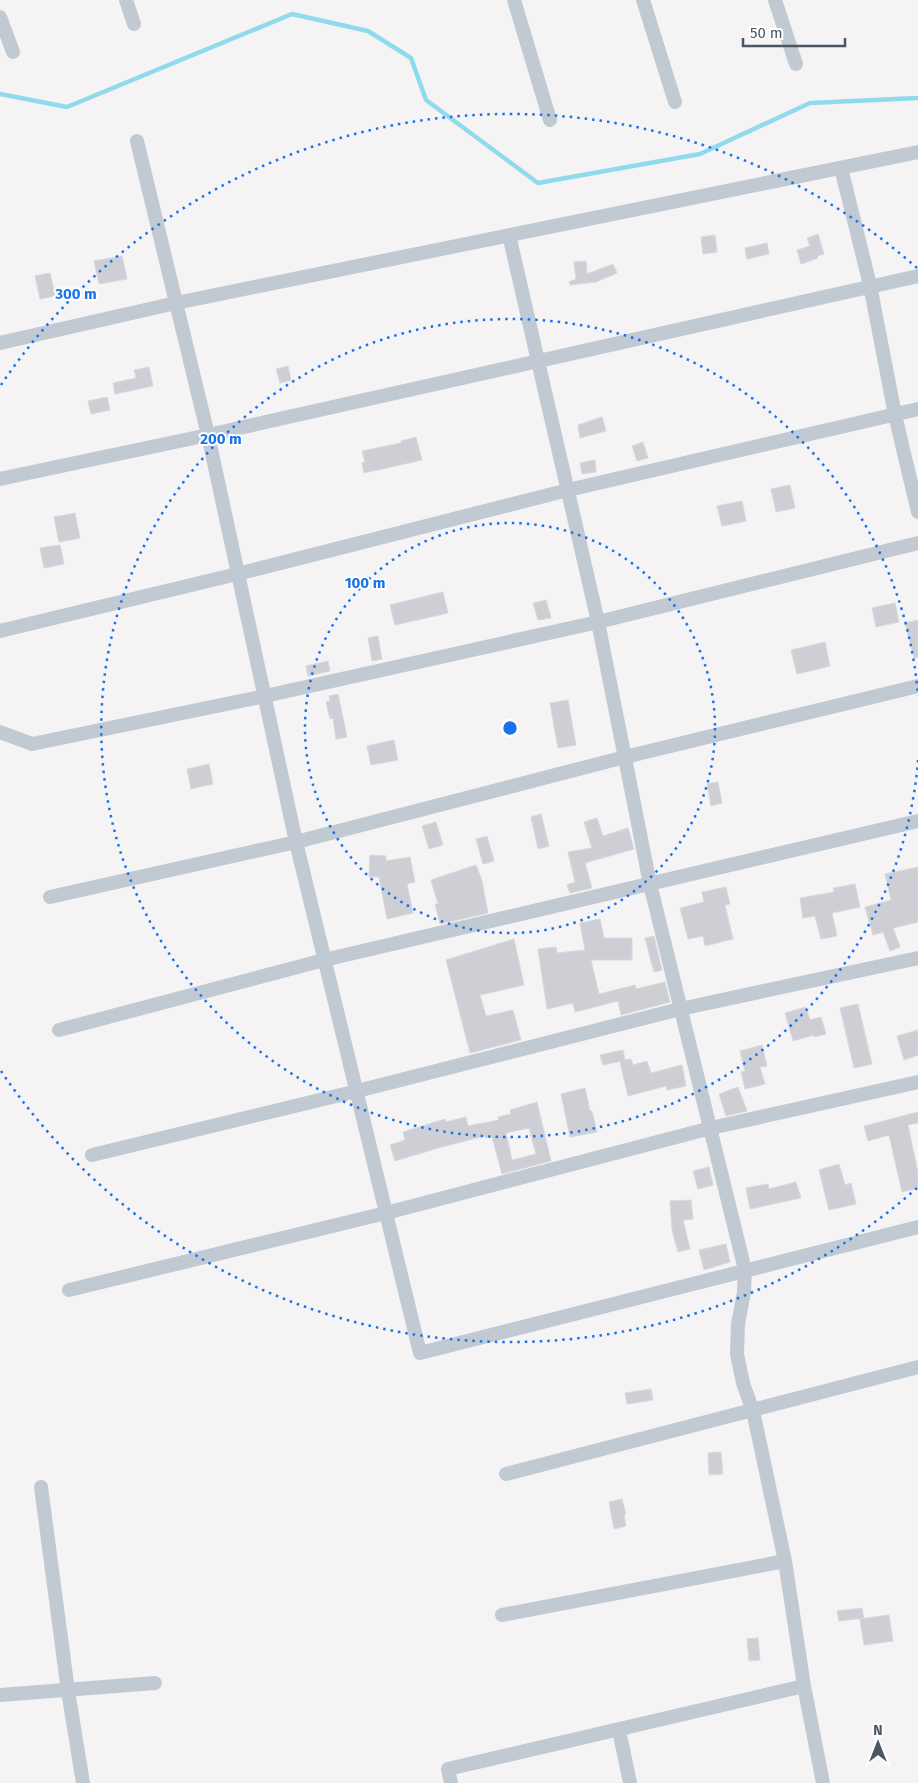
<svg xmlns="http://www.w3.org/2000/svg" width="918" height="1783" viewBox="0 0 918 1783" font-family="'Fira Sans',sans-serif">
	<rect width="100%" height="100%" fill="#f5f3f3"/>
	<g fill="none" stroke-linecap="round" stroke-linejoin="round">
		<path stroke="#90daee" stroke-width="4.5" d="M0 94 67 107 292 14 368 31 411 58 426 100 538 183 700 154 810 103 918 98"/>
	</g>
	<path fill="#cdcfd5" stroke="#d7d9de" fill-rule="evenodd" d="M818 234 824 254 817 256 818 258 801 264 797 250 810 246 807 238Z
		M715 235 717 252 703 254 701 237Z
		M767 243 769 254 747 259 745 248Z
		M122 256 127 279 99 284 94 261Z
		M586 261 587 274 613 264 617 273 596 282 570 285 569 282 576 279 574 262Z
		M50 273 55 296 40 299 35 276Z
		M288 366 291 380 280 383 276 369Z
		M149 367 153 386 115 394 113 383 136 378 134 370Z
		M107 397 110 410 91 414 88 401Z
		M602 417 606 431 580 438 578 425Z
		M416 437 422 460 364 473 362 463 365 462 362 451 401 443V441Z
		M643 442 648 458 637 461 632 446Z
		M595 460 596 472 582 474 580 463Z
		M790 485 795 508 776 512 771 489Z
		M742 501 746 521 722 526 717 506Z
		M75 513 80 538 59 542 54 517Z
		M60 545 64 564 44 568 40 548Z
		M443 592 448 613 395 625 390 605Z
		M546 600 551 618 538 620 533 603Z
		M895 603 899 622 876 627 872 608Z
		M918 620V657L914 658 905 623Z
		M378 636 382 659 372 661 368 638Z
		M825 642 830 666 797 674 791 650Z
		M328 661 330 671 308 676 306 666Z
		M338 694 347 737 336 739 333 718 330 719 326 702 330 701 329 696Z
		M568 700 576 745 558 748 550 703Z
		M394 740 398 760 371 765 367 746Z
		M209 764 213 784 191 789 187 769Z
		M718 782 722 803 711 806 707 784Z
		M541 814 549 846 538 849 531 817Z
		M597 818 603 836 628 828 634 849 585 863 592 888 570 893 567 885 575 882 568 852 592 848 584 822Z
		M436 822 443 845 429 849 422 826Z
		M487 836 494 861 483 864 476 839Z
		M370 855 386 856V861L410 857 415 882 407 884 413 913 387 919 379 877H369Z
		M476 865 482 881 488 913 440 924 435 904H438L431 880Z
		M918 867V922L893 928 900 947 890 951 883 932 873 935 865 907 891 900 885 874Z
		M855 884 860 907 832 913 837 936 821 939 815 916 803 918 800 898 834 892 833 888Z
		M726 887 730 904 725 905 733 939 705 946 703 936 688 939 680 908 704 902 702 892Z
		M600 919 604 938H632V960H591L599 994 635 985 636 989 665 982 670 1002 621 1015 618 1001 575 1012 573 1003 547 1009 538 949 556 947 557 953 585 950 580 923Z
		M654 936 662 970 654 972 645 938Z
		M514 939 524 985 480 995 486 1016 513 1010 521 1040 470 1053 446 960Z
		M858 1004 872 1064 854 1068 840 1008Z
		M806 1007 810 1020 821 1017 826 1034 814 1037V1035L793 1041 785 1013Z
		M918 1030V1055L904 1060 897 1036Z
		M762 1045 767 1066 760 1067 765 1084 745 1089 741 1072 745 1071 740 1051Z
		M623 1050 625 1060 631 1059 633 1065 647 1061 651 1073 682 1065 686 1086 667 1090 666 1086 628 1096 620 1062 622 1061 603 1065 600 1055Z
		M738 1087 747 1111 726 1116 719 1094Z
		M585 1088 590 1111H592L597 1132 570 1137 561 1094Z
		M537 1102 551 1161 502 1174 492 1137 485 1138V1136L445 1146 395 1161 390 1145 405 1140 403 1132 445 1119 446 1122 466 1117 468 1126 499 1120 498 1117 511 1114 510 1110ZM529 1128 536 1154 512 1160 506 1133Z
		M918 1112V1123L908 1125 918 1173V1188L902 1192 889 1135 868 1141 864 1126Z
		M839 1164 845 1185 851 1183 856 1204 829 1210 819 1170Z
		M709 1167 713 1185 698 1189 693 1171Z
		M796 1182 801 1198 750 1209 746 1188 768 1184 769 1189Z
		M691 1200 693 1219 683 1220 690 1249 678 1252 672 1230 670 1201Z
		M726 1244 730 1262 704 1270 699 1250Z
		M651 1389 653 1400 627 1404 625 1393Z
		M721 1452 723 1474 709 1475 708 1453Z
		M622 1499 626 1514 624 1515 626 1526 614 1529 609 1502Z
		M862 1608 864 1618 839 1621 837 1611Z
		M889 1615 893 1641 864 1645 860 1619Z
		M758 1638 760 1660 749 1661 747 1639Z"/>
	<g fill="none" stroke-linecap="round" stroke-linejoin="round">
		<path stroke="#c1cad2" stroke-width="14" d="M126 0 134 24
			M514 0 550 120
			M643 0 675 102
			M775 0 796 64
			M0 17 13 52
			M137 141 208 435 296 842 420 1353 918 1227
			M841 168 870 285 895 415 918 512
			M509 235 598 622 650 884 745 1270 744 1292 738 1324 737 1354 743 1383 753 1411 785 1561 804 1686 823 1783
			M0 343 176 303 918 152
			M0 479 208 435 918 276
			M0 631 237 574 568 490 918 409
			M0 732 32 744 265 696 598 622 918 543
			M50 897 296 842 625 757 918 686
			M59 1030 324 960 918 821
			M92 1155 357 1091 680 1009 918 958
			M69 1290 386 1213 711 1128 918 1082
			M506 1474 918 1367
			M41 1487 68 1691 83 1783
			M502 1615 785 1561
			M0 1695 155 1683
			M619 1730 630 1783
			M451 1783 448 1769 804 1686"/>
	</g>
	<g fill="none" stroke="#1a73e8" stroke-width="2.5" stroke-dasharray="2.5 5">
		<circle cx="510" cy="728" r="205"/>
		<path d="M918 760A409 409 0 1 1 918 696"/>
		<path d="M917 1188A614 614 0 0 1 1 1071M1 385A614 614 0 0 1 917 268"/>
	</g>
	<circle cx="510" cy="728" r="8" fill="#1a73e8" stroke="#fff" stroke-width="2.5"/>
	<g font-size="15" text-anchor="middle" font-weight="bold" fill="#1a73e8" stroke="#fff" stroke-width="4" stroke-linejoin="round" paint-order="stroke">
		<text x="76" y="299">300 m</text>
		<text x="221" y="444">200 m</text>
		<text x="365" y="588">100 m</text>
	</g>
	<g transform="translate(878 1743)" stroke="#ffffff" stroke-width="4" paint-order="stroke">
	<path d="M0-4L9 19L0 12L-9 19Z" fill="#4a5661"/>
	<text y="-8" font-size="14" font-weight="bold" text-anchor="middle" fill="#4a5661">N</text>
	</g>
	<path d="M743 38v8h102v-8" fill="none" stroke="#4a5661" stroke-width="2.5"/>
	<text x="750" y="38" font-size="15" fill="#4a5661" stroke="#ffffff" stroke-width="4" paint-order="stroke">50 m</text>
</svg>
